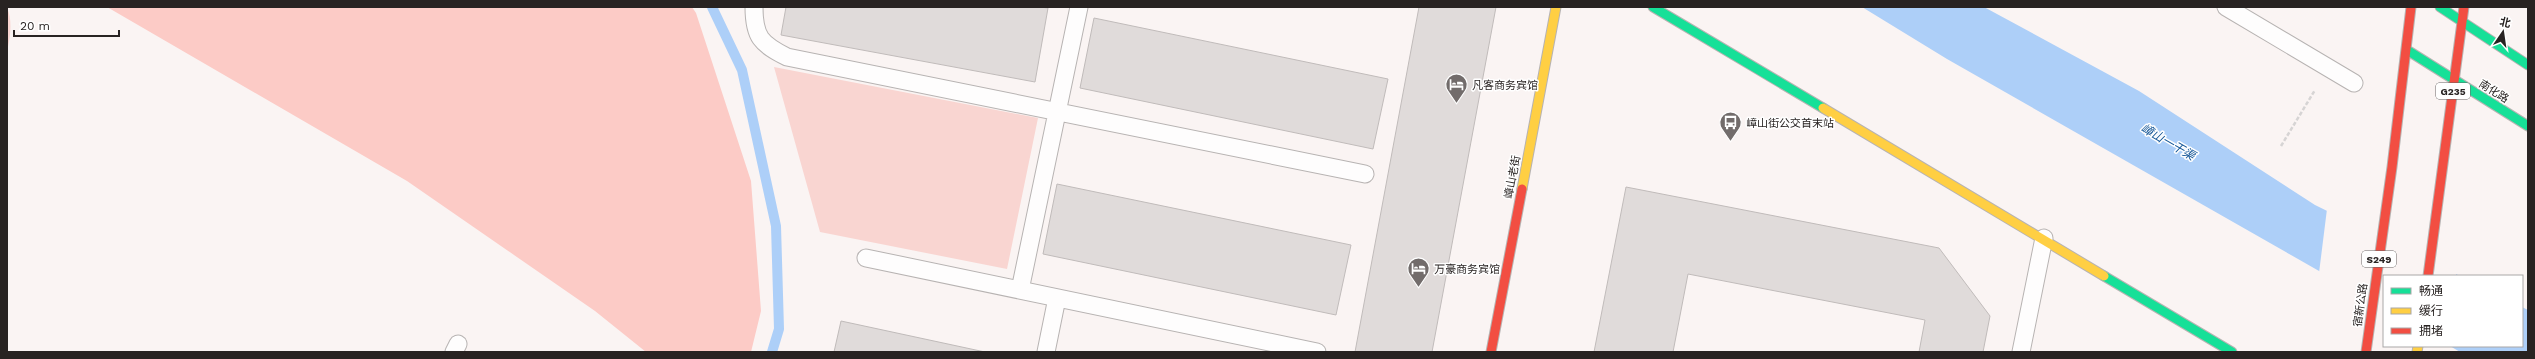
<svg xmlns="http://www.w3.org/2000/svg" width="2535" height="359" viewBox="0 0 2535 359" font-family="'Work Sans','Noto Sans SC',sans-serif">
	<rect width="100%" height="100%" fill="#faf4f3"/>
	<path fill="#f9d5d1" d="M7 8C13 20 10 39 7 51Z
		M774 67 1038 118 1007 269 820 232Z"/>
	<path fill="#fccbc6" d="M107 7H692L696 13 751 181 761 311 751 352H646L595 311 407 181Z"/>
	<path fill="#adcff8" d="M1862 7H1984L2139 91 2315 205 2460 276H2384V308L1947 59Z
		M2522 307 2528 310V352H2460L2450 346H2522Z"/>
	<path fill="#faf4f3" d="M2327 209 2456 272V276H2384L2383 310 2319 273Z"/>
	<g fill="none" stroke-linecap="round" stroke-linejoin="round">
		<path stroke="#adcff8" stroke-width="10" d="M712 7 742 70 776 226 779 329 772 352"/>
	</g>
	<path fill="#e0dbda" stroke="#c0bbba" d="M786 7H1040L1048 8 1035 82 781 35Z
		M1419 7H1496L1432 352H1355Z
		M1094 18 1388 79 1373 149 1080 88Z
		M1057 184 1351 245 1336 315 1043 254Z
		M1626 187 1939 248 1990 316 1983 352H1919L1925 320 1688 274 1673 352H1594Z
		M841 321 985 352H834Z"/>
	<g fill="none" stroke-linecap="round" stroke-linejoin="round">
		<defs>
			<path id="lane" d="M754 7C754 37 761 44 787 57L1365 174
				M2226 7 2354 83
				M866 258 1317 352
				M1020 290 1079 7
				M454 352 458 344
				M1046 352 1057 298
				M2021 352 2044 238"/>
			<path id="fast" d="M1653 7 1823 108
				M2440 7 2528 65
				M2407 50 2528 126
				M2104 276 2232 352"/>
			<path id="slow" d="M1823 108 2104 276
				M1522 189 1556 7
				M2417 352 2418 346"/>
			<path id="jam" d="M2428 276 2464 7
				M1491 352 1522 189
				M2366 352 2392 167 2411 7"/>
		</defs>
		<use href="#lane" stroke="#b7b3b2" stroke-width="19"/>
		<use href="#fast" stroke="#b7b3b2" stroke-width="11"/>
		<use href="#slow" stroke="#b7b3b2" stroke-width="11"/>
		<use href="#jam" stroke="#b7b3b2" stroke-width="11"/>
		<path stroke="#d6d4d4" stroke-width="2.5" stroke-dasharray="4 2" stroke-linecap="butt" d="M2281 146 2315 90"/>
		<use href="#lane" stroke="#fefdfd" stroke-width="17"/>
		<use href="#fast" stroke="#16e098" stroke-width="9"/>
		<use href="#slow" stroke="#ffcf43" stroke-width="9"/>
		<use href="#jam" stroke="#f24e42" stroke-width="9"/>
	</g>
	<defs>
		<symbol id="hotel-pin" viewBox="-11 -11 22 30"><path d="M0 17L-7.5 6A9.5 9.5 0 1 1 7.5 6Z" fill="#726c6b" stroke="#fff"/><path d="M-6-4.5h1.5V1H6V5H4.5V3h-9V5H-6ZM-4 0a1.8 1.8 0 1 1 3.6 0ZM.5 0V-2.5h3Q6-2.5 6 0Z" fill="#fff"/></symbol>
		<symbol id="bus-pin" viewBox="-11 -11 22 30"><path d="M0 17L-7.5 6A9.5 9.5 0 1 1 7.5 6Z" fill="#726c6b" stroke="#fff"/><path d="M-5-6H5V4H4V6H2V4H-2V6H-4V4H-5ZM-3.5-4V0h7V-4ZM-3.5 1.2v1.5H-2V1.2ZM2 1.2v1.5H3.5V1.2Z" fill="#fff"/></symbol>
	</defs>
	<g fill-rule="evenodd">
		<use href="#hotel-pin" x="1444" y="72" width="25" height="34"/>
		<use href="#bus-pin" x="1718" y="110" width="25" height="34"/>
		<use href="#hotel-pin" x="1406" y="256" width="25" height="34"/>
	</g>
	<g text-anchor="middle" stroke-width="3" stroke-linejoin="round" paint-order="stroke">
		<g fill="#fff" stroke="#686564" stroke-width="1">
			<rect x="2436" y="83" width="34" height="16" rx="3"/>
			<rect x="2362" y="251" width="34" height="16" rx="3"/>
		</g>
		<g font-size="10" font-weight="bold" fill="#282322">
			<text x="2453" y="95">G235</text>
			<text x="2379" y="263">S249</text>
		</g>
		<g font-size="11" fill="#282322" stroke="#fff" text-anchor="start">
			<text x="1472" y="89">凡客商务宾馆</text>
			<text x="1746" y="127">嶂山街公交首末站</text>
			<text x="1434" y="273">万豪商务宾馆</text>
		</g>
		<g font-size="11" fill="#282322" stroke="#fff">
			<text transform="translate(2494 91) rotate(32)" y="4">南化路</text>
			<text transform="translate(1512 177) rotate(-79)" y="4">嶂山老街</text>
			<text transform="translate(2360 305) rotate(-82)" y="4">宿新公路</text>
		</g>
		<g font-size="12" font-style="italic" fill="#145697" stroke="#fff">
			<text transform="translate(2168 142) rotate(30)" y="4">嶂山一干渠</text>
		</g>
	</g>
	<rect width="2535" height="359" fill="none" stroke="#282322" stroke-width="16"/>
	<rect x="2383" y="275" width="140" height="72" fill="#ffffff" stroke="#a9a7a7"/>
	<rect x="2391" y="288" width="20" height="6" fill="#16e098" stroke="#a9a7a7"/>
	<text x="2419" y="295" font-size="12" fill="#282322">畅通</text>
	<rect x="2391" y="308" width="20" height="6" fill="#ffcf43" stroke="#a9a7a7"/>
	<text x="2419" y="315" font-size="12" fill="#282322">缓行</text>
	<rect x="2391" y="328" width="20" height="6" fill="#f24e42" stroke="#a9a7a7"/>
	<text x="2419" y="335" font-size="12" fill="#282322">拥堵</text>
	<g transform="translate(2503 32) rotate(13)" stroke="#ffffff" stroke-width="3" paint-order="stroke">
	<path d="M0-3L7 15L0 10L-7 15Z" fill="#282322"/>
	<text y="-6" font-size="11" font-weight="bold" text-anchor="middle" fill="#282322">北</text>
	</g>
	<path d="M14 30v6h105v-6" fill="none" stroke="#282322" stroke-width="2"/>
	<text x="20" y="30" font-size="12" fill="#282322" stroke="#ffffff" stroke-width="3" paint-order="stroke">20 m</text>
</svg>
